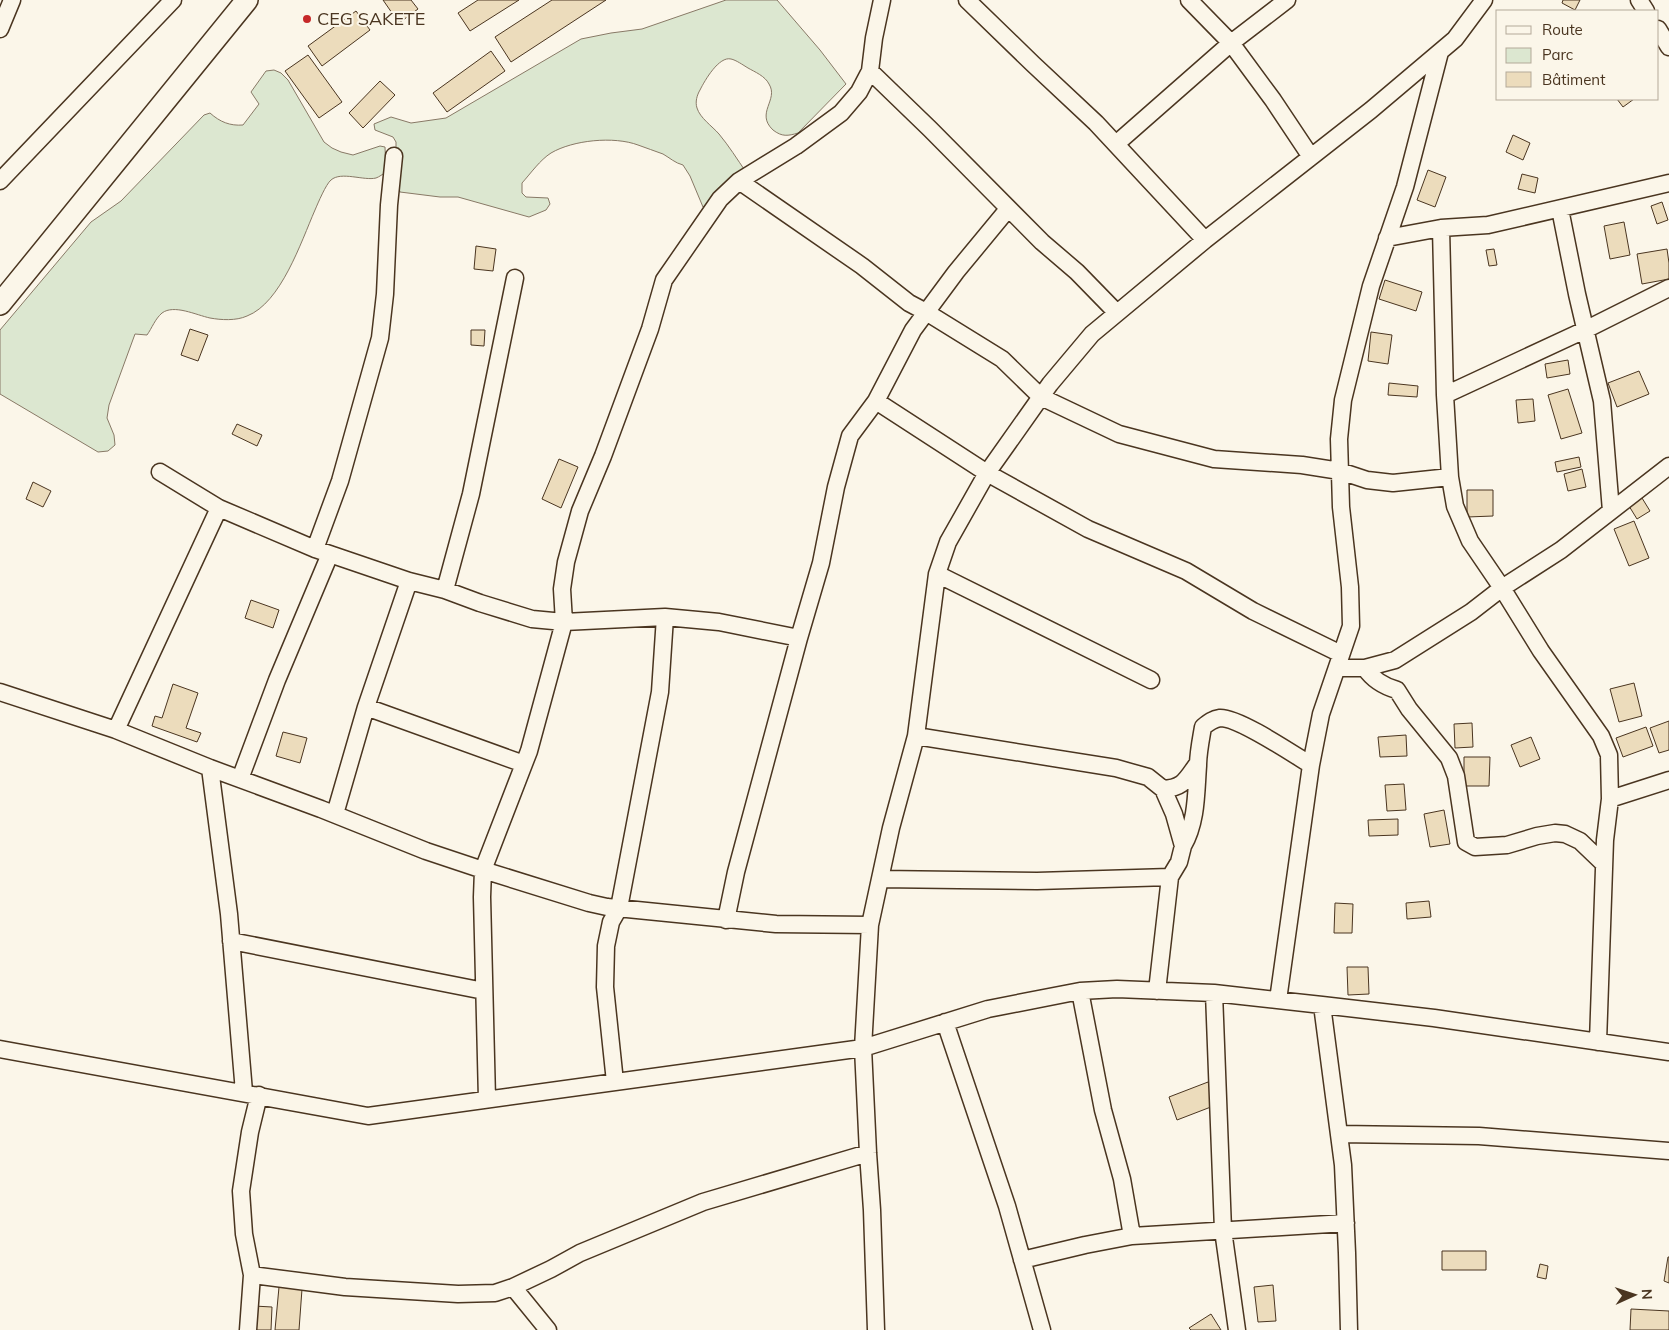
<svg xmlns="http://www.w3.org/2000/svg" width="1669" height="1330" viewBox="0 0 1669 1330" font-family="Mulish,sans-serif">
	<rect width="100%" height="100%" fill="#fbf6e9"/>
	<path fill="#dce7d0" stroke="#887966" d="M726 0H777L820 50 846 84 798 133C788 136 782 137 773 130 755 113 779 100 769 84 765 76 755 72 748 68 743 65 736 60 731 59 719 56 705 80 700 90 697 95 695 102 697 108 700 118 712 126 719 134 729 146 737 159 746 172L703 207 690 176 683 165C675 163 670 158 663 154 655 151 646 148 638 145 614 136 573 140 551 153 540 160 531 173 522 183V193L526 197 548 198 550 204 546 210 529 217 458 197H440L400 192 396 178V142L393 137 375 130 374 124 391 117 411 123 446 118 581 39 611 33 642 29Z
		M274 70 281 73 288 80 324 142 332 148 341 152 353 155 380 146 385 147 386 172C383 174 379 177 376 178 364 181 341 171 331 180 326 184 318 203 315 210 301 242 281 303 247 316 236 321 221 320 210 318 196 315 174 304 162 313 155 319 152 328 147 335L135 334 109 405 107 418 114 435 115 445 108 451 98 452 0 394V330L91 222 121 201 204 115 210 113C220 122 230 126 243 125L259 104 251 92 266 71Z"/>
	<path fill="#ecdcbc" stroke="#4a3520" d="M383 0H411L418 9 399 23Z
		M478 0H519L470 31 458 13Z
		M552 0H606L511 62 495 37Z
		M1563 0H1580L1575 10 1562 3Z
		M356 11 370 30 322 66 308 46Z
		M491 51 505 71 447 112 433 93Z
		M308 55 342 102 319 118 285 71Z
		M380 81 395 95 363 128 349 113Z
		M1617 99H1634L1623 107Z
		M1513 135 1530 143 1523 160 1506 152Z
		M1428 170 1446 177 1435 207 1417 200Z
		M1522 174 1538 178 1535 193 1518 189Z
		M1662 202 1668 220 1657 224 1651 206Z
		M1624 222 1630 255 1610 259 1604 226Z
		M476 246 496 249 493 271 474 269Z
		M1494 249 1497 265 1489 266 1486 250Z
		M1667 249 1669 263V279L1642 284 1637 254Z
		M1385 280 1422 292 1416 311 1379 299Z
		M190 329 208 335 198 361 181 355Z
		M471 330H485L484 346 471 345Z
		M1371 332 1392 335 1388 364 1368 361Z
		M1568 360 1570 374 1547 378 1545 364Z
		M1639 371 1649 394 1617 407 1608 383Z
		M1389 383 1418 386 1417 397 1388 395Z
		M1568 389 1582 433 1561 439 1548 395Z
		M1533 399 1535 421 1518 423 1516 400Z
		M237 424 262 435 257 446 232 434Z
		M1579 457 1581 467 1557 472 1555 462Z
		M559 459 578 467 561 508 542 499Z
		M1582 469 1586 487 1568 491 1564 474Z
		M33 482 51 491 43 507 26 499Z
		M1467 490H1493V516L1467 517Z
		M1642 498 1650 511 1637 519 1629 506Z
		M1634 521 1649 558 1629 566 1614 529Z
		M251 600 279 610 273 628 245 618Z
		M1634 683 1642 716 1619 722 1610 689Z
		M173 684 198 693 186 728 201 733 197 742 152 726 155 716 162 718Z
		M1669 721V750L1659 753 1650 728Z
		M1472 723 1473 747 1455 748 1454 724Z
		M1646 727 1653 746 1623 757 1616 738Z
		M283 732 307 738 300 763 276 756Z
		M1406 735 1407 756 1380 757 1378 737Z
		M1531 737 1540 759 1520 767 1511 745Z
		M1464 757H1490L1489 786H1464Z
		M1404 784 1406 810 1387 811 1385 785Z
		M1444 810 1450 844 1430 847 1424 814Z
		M1398 819V835L1369 836 1368 820Z
		M1429 901 1431 917 1407 919 1406 903Z
		M1335 903 1353 904 1352 933H1334Z
		M1347 967H1368L1369 994 1348 995Z
		M1208 1082 1216 1105 1177 1120 1169 1097Z
		M1442 1251H1486V1270H1442Z
		M1668 1257H1669V1283L1664 1281Z
		M1540 1264 1548 1266 1546 1279 1537 1277Z
		M1273 1285 1276 1321 1258 1322 1254 1287Z
		M279 1287 302 1289 299 1330H275Z
		M254 1306 272 1307 271 1330H253Z
		M1631 1309 1669 1311V1330H1630Z
		M1211 1314 1221 1330H1191L1189 1328Z"/>
	<g fill="none" stroke-linecap="round" stroke-linejoin="round">
		<defs>
			<path id="minor" d="M967 0 1033 64 1096 123 1205 240
				M1189 0 1231 43 1273 100 1311 157
				M1639 0 1646 11
				M0 29 12 0
				M1658 29 1669 47
				M870 71 930 129 1042 242 1077 272 1117 313
				M1116 144 1231 43 1287 0
				M0 181 173 0
				M739 181 862 266 909 303 926 312 1002 359 1041 397 1119 434 1214 459 1302 465 1340 471 1367 480 1393 483 1450 477
				M1560 209 1577 294 1602 401 1611 511
				M1441 228 1445 395 1450 477 1455 506 1470 541 1502 588 1541 651 1601 736 1609 755 1610 799 1605 840 1598 1042
				M1387 238 1441 228 1488 225 1669 183
				M1445 395 1587 329 1669 288
				M876 401 987 473 1088 529 1186 571 1253 611 1341 654
				M160 472 219 508 315 549 409 581 445 590 480 603 532 619 564 622 665 617 719 622 799 638
				M315 549 340 481 380 338 385 294 389 205 394 156
				M937 574 1151 680
				M445 590 471 494 515 278
				M1337 668H1365L1395 660 1471 612 1502 588 1561 550 1669 466
				M1365 668C1373 680 1383 686 1397 690L1409 709 1449 758 1456 776 1466 842 1475 847 1507 845 1537 836 1555 833 1565 834 1580 841 1604 864
				M0 692 116 730 210 768 321 809 426 851 483 870 589 903 607 907 776 924 870 925
				M366 707 524 764
				M116 730 219 508
				M916 736 1116 768 1148 777 1163 789 1174 814 1183 846 1179 862 1170 877 1157 991
				M210 768 229 914 244 1092
				M240 779 277 680 330 554
				M1163 789C1184 788 1186 779 1198 763
				M1610 799 1669 780
				M335 814 366 707 409 581
				M1183 846C1197 822 1196 792 1198 766 1198 753 1201 739 1203 727 1209 722 1213 719 1220 718 1238 717 1293 754 1311 765
				M880 879 1037 881 1170 877
				M726 920 736 872 799 638 821 563 836 487 850 436 876 401 913 330 956 272 1008 209
				M231 941 484 991
				M1080 991 1103 1110 1122 1179 1132 1236
				M1214 993 1223 1230 1237 1330
				M1278 1000 1311 765 1321 714 1351 626 1350 587 1341 507 1339 439 1343 400 1371 286 1405 187 1440 52
				M1322 1005 1343 1165 1347 1253 1349 1330
				M945 1022 1007 1206 1042 1330
				M0 1049 368 1116 863 1048 988 1009 1080 991 1117 989 1214 993 1322 1005 1434 1018 1669 1052
				M615 1082 605 987 606 946 611 922 619 908 660 692 665 617
				M487 1099 482 897 483 870 529 751 564 622 562 589 566 562 580 511 603 456 650 329 664 280 720 199 739 181 796 146 841 113 859 92 870 71 874 38 882 0
				M1339 1134 1479 1136 1669 1151
				M1022 1260 1085 1245 1132 1236 1346 1223
				M252 1275 345 1287 458 1294 495 1293 513 1287 551 1269 580 1253 703 1202 868 1153
				M513 1287 548 1330
				M248 1330 252 1275 244 1234 241 1191 250 1132 259 1095
				M876 1330 872 1210 868 1153 863 1048 870 925 891 828 916 736 937 574 948 542 987 473 1050 384 1092 334 1205 240 1371 110 1455 39 1484 0"/>
			<path id="major" d="M0 304 247 0"/>
		</defs>
		<use href="#minor" stroke="#4a3520" stroke-width="19"/>
		<use href="#major" stroke="#4a3520" stroke-width="24"/>
		<use href="#minor" stroke="#fbf6e9" stroke-width="16"/>
		<use href="#major" stroke="#fbf6e9" stroke-width="21"/>
	</g>
	<circle fill="#c62828" stroke="#fbf6e9" stroke-width="2" cx="307" cy="19" r="5"/>
	<g text-anchor="middle" stroke-width="4" stroke-linejoin="round" paint-order="stroke">
		<g font-size="18" fill="#4a3520" stroke="#fbf6e9" text-anchor="start">
			<text x="317" y="25">CEG SAKETE</text>
		</g>
	</g>
	<rect x="1496" y="10" width="162" height="90" fill="#fbf6e9" stroke="#b4a999"/>
	<rect x="1506" y="26" width="25" height="8" fill="#fbf6e9" stroke="#b4a999"/>
	<text x="1542" y="35" font-size="15" fill="#4a3520">Route</text>
	<rect x="1506" y="48" width="25" height="15" fill="#dce7d0" stroke="#b4a999"/>
	<text x="1542" y="60" font-size="15" fill="#4a3520">Parc</text>
	<rect x="1506" y="72" width="25" height="15" fill="#ecdcbc" stroke="#b4a999"/>
	<text x="1542" y="85" font-size="15" fill="#4a3520">Bâtiment</text>
	<g transform="translate(1634 1295) rotate(87)" stroke="#fbf6e9" stroke-width="4" paint-order="stroke">
	<path d="M0-4L9 19L0 12L-9 19Z" fill="#4a3520"/>
	<text y="-8" font-size="14" font-weight="bold" text-anchor="middle" fill="#4a3520">N</text>
	</g>
</svg>
